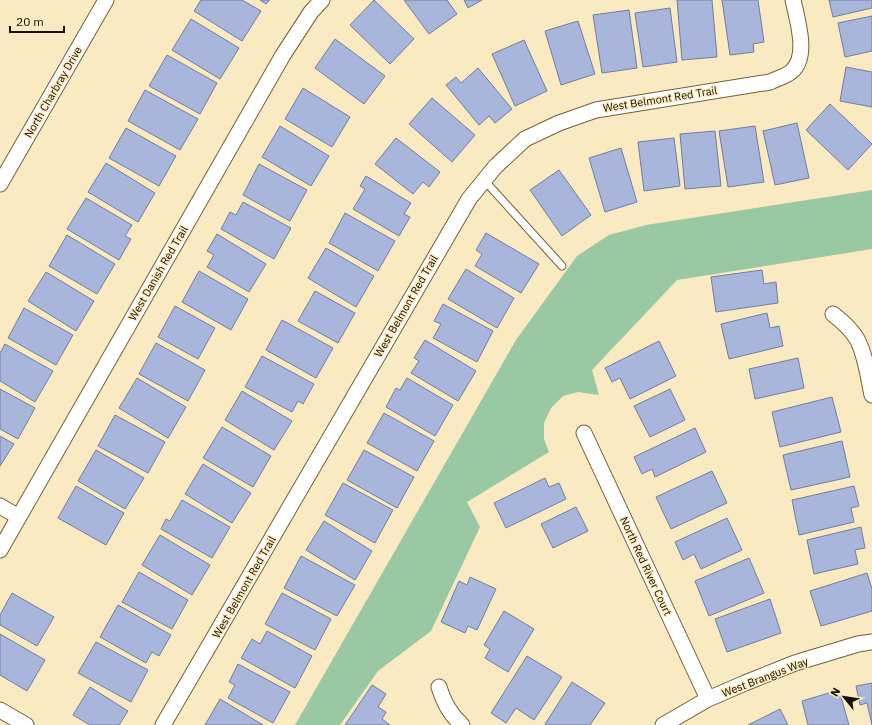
<svg xmlns="http://www.w3.org/2000/svg" width="872" height="725" viewBox="0 0 872 725" font-family="'IBM Plex Sans',sans-serif">
	<rect width="100%" height="100%" fill="#faeac1"/>
	<path fill="#9ac8a3" d="M872 190V249L677 280 592 370 599 395 578 392 563 396 551 408 544 423V439L549 452 467 502 480 527 431 631 378 671 340 725H295L516 340 577 256 609 235 646 225Z"/>
	<path fill="#a9b6dc" stroke="#707ca0" d="M201 0H242L261 11 242 41 194 11Z
		M260 0H270L266 4Z
		M374 0 414 39 390 64 350 25Z
		M404 0H447L457 14 429 34Z
		M464 0H482L468 8Z
		M677 0H712L717 57 682 60Z
		M722 0H758L764 42 753 44 754 52 730 55Z
		M829 0H872V8L833 17Z
		M670 8 677 62 643 67 635 13Z
		M629 10 637 68 602 73 593 15Z
		M872 16V51L845 57 838 23Z
		M191 19 239 48 220 79 172 50Z
		M578 21 595 74 561 85 545 31Z
		M335 39 385 76 364 104 315 68Z
		M524 40 547 91 515 106 492 54Z
		M167 55 217 83 200 114 149 86Z
		M846 67 872 72V107L840 101Z
		M478 68 512 109 495 123 489 116 479 125 446 85 456 77 461 83Z
		M303 88 350 117 332 147 285 119Z
		M145 90 198 119 180 150 128 121Z
		M432 98 475 135 452 162 409 124Z
		M830 104 872 144 848 170 806 130Z
		M797 123 809 178 775 185 763 131Z
		M280 126 329 156 311 186 262 157Z
		M755 126 764 182 728 187 719 131Z
		M126 128 176 156 159 186 109 158Z
		M715 131 721 186 685 189 680 134Z
		M396 138 440 172 429 187 423 182 413 194 375 164Z
		M674 138 680 186 644 191 638 142Z
		M621 148 637 202 605 212 589 158Z
		M106 163 155 193 138 222 88 192Z
		M259 164 307 190 290 221 243 195Z
		M559 170 591 215 562 236 530 190Z
		M366 176 411 203 404 214 410 217 399 236 353 209 365 189 360 186Z
		M86 198 132 225 125 236 131 239 119 260 67 229Z
		M243 202 291 228 274 259 221 229 230 212 236 215Z
		M345 213 395 241 378 271 329 243Z
		M486 233 539 264 521 293 475 266 482 254 476 250Z
		M217 234 266 264 249 292 207 267 214 255 207 251Z
		M67 235 115 264 97 294 49 266Z
		M326 248 374 276 356 307 308 278Z
		M466 269 514 298 497 328 448 299Z
		M762 270 764 284 776 282 778 303 716 312 711 277Z
		M199 271 248 299 231 330 182 302Z
		M46 272 94 301 76 331 28 301Z
		M315 291 355 313 338 343 298 321Z
		M443 304 493 331 477 362 433 338 441 324 434 321Z
		M175 306 215 328 198 359 158 337Z
		M24 308 73 335 56 365 8 338Z
		M767 313 770 328 779 326 783 346 729 359 721 324Z
		M282 320 333 348 316 378 266 350Z
		M425 340 476 371 458 401 411 373 419 361 414 358Z
		M659 341 676 376 630 399 620 378 612 382 605 368Z
		M156 343 205 370 188 401 139 374Z
		M5 344 53 371 35 402 0 381V353Z
		M262 356 314 384 303 404 298 401 292 412 245 387Z
		M798 358 804 388 755 399 749 369Z
		M137 378 186 407 168 438 119 408Z
		M407 378 453 405 435 436 386 407 396 388 400 390Z
		M0 389 35 408 18 439 0 429Z
		M670 389 685 420 650 437 634 406Z
		M242 391 292 421 274 450 225 420Z
		M832 397 841 432 780 447 772 412Z
		M384 413 434 441 417 471 367 443Z
		M115 415 165 442 148 473 98 446Z
		M222 427 271 456 253 487 203 458Z
		M695 428 706 452 655 477 652 469 642 474 634 457Z
		M0 436 14 444 0 466Z
		M842 441 850 477 791 490 783 455Z
		M96 450 144 478 125 509 78 481Z
		M364 450 414 477 397 508 347 480Z
		M203 464 251 493 232 523 185 494Z
		M712 471 727 503 671 529 656 497Z
		M545 478 549 487 559 483 566 499 506 528 494 503Z
		M343 483 393 510 375 543 325 515Z
		M76 486 124 513 106 545 58 518Z
		M854 486 859 506 851 508 854 522 799 535 792 500Z
		M182 500 230 527 212 558 161 529 166 519 170 521Z
		M576 507 588 531 553 548 541 524Z
		M727 518 742 550 701 569 694 554 683 560 675 542Z
		M324 521 372 551 355 580 306 550Z
		M861 527 865 548 855 550 858 564 814 574 807 540Z
		M160 535 210 565 192 595 142 565Z
		M301 556 355 585 337 616 284 588Z
		M749 558 764 593 709 616 695 581Z
		M139 572 188 600 172 629 122 602Z
		M867 573 872 589V611L821 626 810 591Z
		M470 577 496 589 477 630 468 626 465 633 441 622 459 581 467 585Z
		M12 593 54 617 37 646 0 625V615Z
		M282 593 331 619 315 650 265 624Z
		M770 599 781 633 727 652 715 619Z
		M118 605 171 635 159 656 152 652 146 663 100 637Z
		M504 611 534 629 508 672 485 658 490 649 484 645Z
		M267 631 312 656 295 688 241 658 252 639 260 644Z
		M0 634 45 660 27 691 0 675Z
		M96 642 148 670 131 702 78 673Z
		M527 656 562 677 534 720 516 708 506 723 491 713Z
		M238 664 290 692 273 723 228 698 235 685 229 682Z
		M572 682 605 703 590 725H546L545 724Z
		M872 683V725L867 703 860 705 856 686Z
		M372 685 386 694 378 707 386 712 382 719 390 725H345Z
		M90 687 128 711 119 725H90L73 715Z
		M839 690 849 725H808L802 701Z
		M220 699 263 725H205Z
		M780 709 788 725H748Z"/>
	<g fill="none" stroke-linecap="round" stroke-linejoin="round">
		<defs>
			<path id="service" d="M484 180 562 266"/>
			<path id="minor" d="M0 184 106 0
				M833 314C842 321 851 329 857 339 866 356 868 377 872 395
				M584 433 708 699
				M0 506 19 517
				M0 550 283 55 311 12 322 0
				M439 687C444 703 450 714 462 725
				M0 710 26 725
				M163 725 469 199 495 167 525 139 559 123 596 110 770 82C776 79 787 76 792 71 809 56 797 19 793 0
				M663 725 708 699 745 683 795 663 858 644 872 642"/>
		</defs>
		<use href="#service" stroke="#6e603b" stroke-width="9"/>
		<use href="#minor" stroke="#6e603b" stroke-width="17"/>
		<use href="#service" stroke="#fff" stroke-width="7"/>
		<use href="#minor" stroke="#fff" stroke-width="15"/>
	</g>
	<g text-anchor="middle" stroke-width="3" stroke-linejoin="round" paint-order="stroke">
		<g font-size="11" fill="#161003" stroke="#faeac1">
			<text transform="translate(53 92) rotate(-60)" y="4">North Charbray Drive</text>
			<text transform="translate(660 99) rotate(-9)" y="4">West Belmont Red Trail</text>
			<text transform="translate(158 273) rotate(-60)" y="4">West Danish Red Trail</text>
			<text transform="translate(406 306) rotate(-60)" y="4">West Belmont Red Trail</text>
			<text transform="translate(646 566) rotate(65)" y="4">North Red River Court</text>
			<text transform="translate(244 587) rotate(-60)" y="4">West Belmont Red Trail</text>
			<text transform="translate(765 677) rotate(-21)" y="4">West Brangus Way</text>
		</g>
	</g>
	<g transform="translate(844 697) rotate(300)" stroke="#faeac1" stroke-width="3" paint-order="stroke">
	<path d="M0-3L7 15L0 10L-7 15Z" fill="#161003"/>
	<text y="-6" font-size="11" font-weight="bold" text-anchor="middle" fill="#161003">N</text>
	</g>
	<path d="M10 26v6h54v-6" fill="none" stroke="#161003" stroke-width="2"/>
	<text x="16" y="26" font-size="12" fill="#161003" stroke="#faeac1" stroke-width="3" paint-order="stroke">20 m</text>
</svg>
